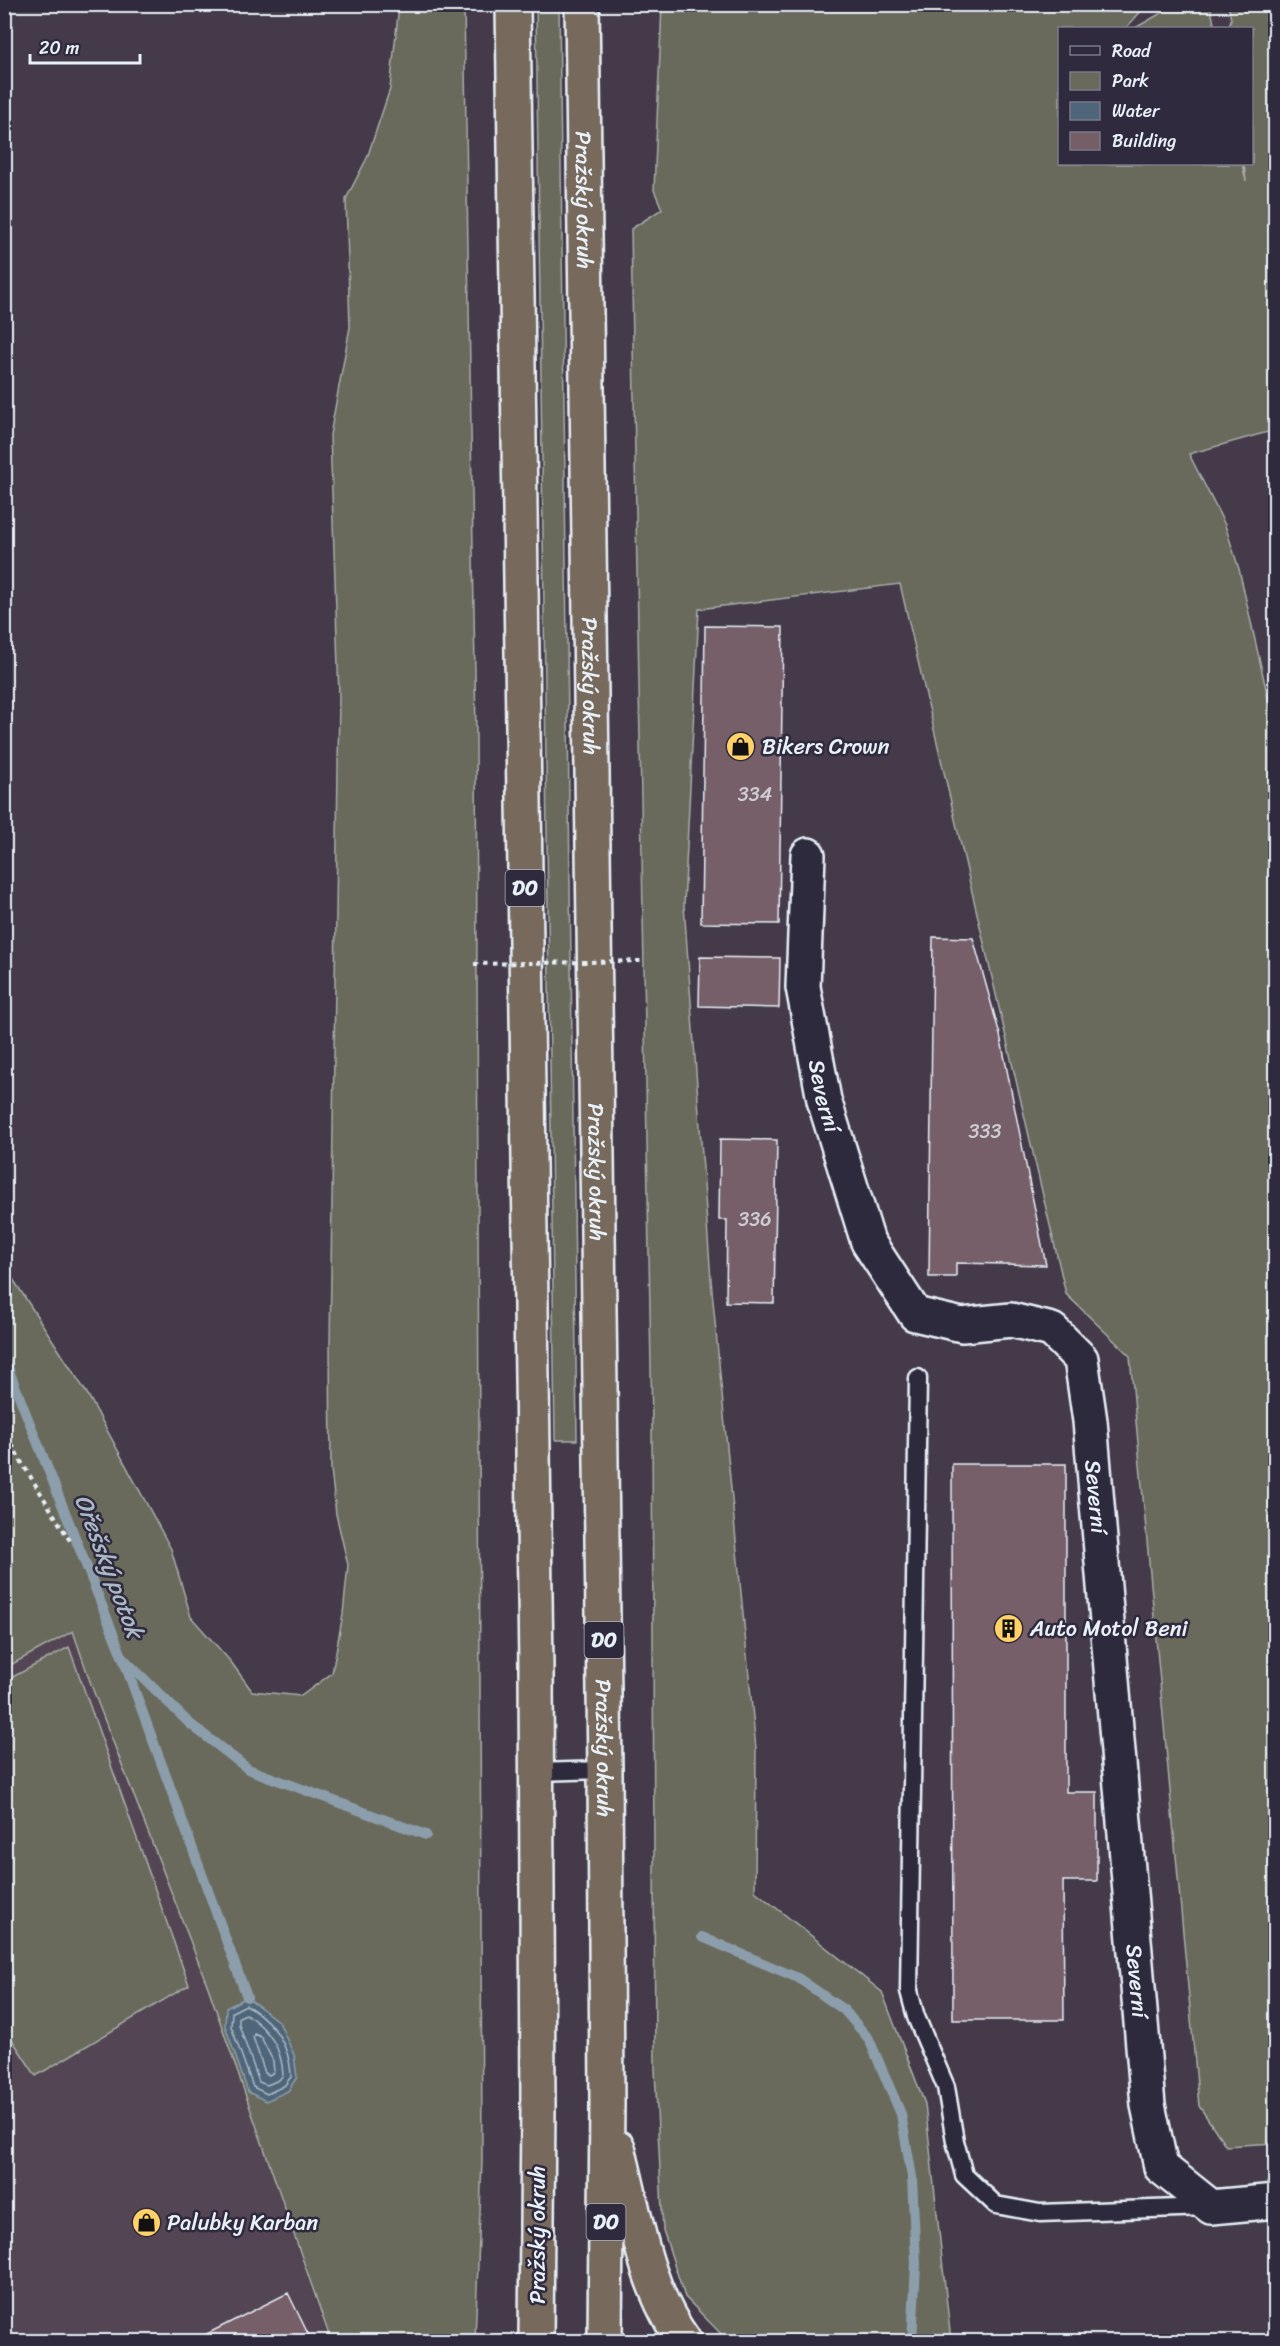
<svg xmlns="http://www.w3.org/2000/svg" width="1280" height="2346" viewBox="0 0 1280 2346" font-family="Sriracha,sans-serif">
	<rect width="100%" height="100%" fill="#443a4a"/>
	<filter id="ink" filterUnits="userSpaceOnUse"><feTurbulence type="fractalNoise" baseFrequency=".0167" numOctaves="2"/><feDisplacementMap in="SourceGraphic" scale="12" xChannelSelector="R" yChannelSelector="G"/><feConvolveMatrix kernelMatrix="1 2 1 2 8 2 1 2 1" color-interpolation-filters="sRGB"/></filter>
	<g filter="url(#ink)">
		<path fill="#534553" d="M73 1631 208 1987 329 2341 5 2342V1668Z"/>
		<path fill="#696a5b" stroke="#a8aeaa" stroke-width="1.5" d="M1177 4 1210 5 1215 28H1135Z
			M399 5H464L476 732 482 2161 475 2341H331L208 1987 93 1690 73 1631 5 1668 4 1265 88 1395 171 1549 191 1617 231 1662 252 1691 301 1696 332 1673 343 1614 348 1565 336 1514 331 1469 330 1345 339 696 330 435 350 327 346 199 367 158 390 89Z
			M536 5H559L577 1440H555Z
			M662 5H1152L1144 8 1126 28H1060V164H1242L1246 181 1244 164H1252V28H1229L1231 19 1228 5H1275V430L1189 454 1225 525 1239 569 1271 711 1276 719 1275 2143 1226 2146 1199 2106 1130 1356 1066 1294 900 584 699 609 684 905 711 1280 756 1749 755 1891 882 1992 925 2104 951 2341H732L724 2337 685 2297 663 2230 655 2070 652 1426 631 229 662 209 654 190Z
			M69 1647 189 1985 36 2076 5 2029V1681Z"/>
		<path fill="#4f667a" stroke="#8c9eac" stroke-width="1.5" d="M247 1997 279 2022 294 2055 297 2077 288 2091 266 2101 248 2092 225 2026 226 2008Z"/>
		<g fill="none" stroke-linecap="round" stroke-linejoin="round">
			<path stroke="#abb9c6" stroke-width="1.5" d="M246 2005C273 2021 290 2044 291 2077L284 2086 267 2094 253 2087 231 2026 232 2012Z
				M246 2014C268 2029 282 2047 283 2075L279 2080 267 2085 259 2082 239 2025V2017Z
				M254 2034 261 2037 273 2061 274 2072 269 2075 265 2073 253 2037Z"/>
			<path stroke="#8c9eac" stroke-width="10" d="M4 1358 122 1656 247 1997
				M124 1659 189 1723 248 1769 426 1835
				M702 1937 798 1978 844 2010 869 2039 901 2114 912 2177 916 2264 912 2342"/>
		</g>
		<path fill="#765e67" stroke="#e8f1f8" stroke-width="1.5" d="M705 626 783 627 779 924 701 923Z
			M933 937 973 938 1000 1035 1046 1265 956 1263V1277H929Z
			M700 957 780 958 779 1008 699 1006Z
			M720 1139 777 1140 774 1303 726 1302 727 1220H719Z
			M952 1464H1066V1792H1097V1881H1063L1064 2020H953Z
			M288 2293 312 2342H191Z"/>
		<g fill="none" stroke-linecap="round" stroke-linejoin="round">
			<defs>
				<path id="service" d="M918 1378 909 1991 916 2017 946 2087 955 2141 964 2175 996 2205 1040 2213 1207 2207
					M536 1772 605 1770"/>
				<g id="minor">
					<path id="s1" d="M808 855 803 987 824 1100 868 1242 915 1314 962 1325 1011 1320 1052 1330 1081 1359 1090 1421 1148 2105 1161 2167 1211 2207 1276 2201"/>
				</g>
				<g id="motorway">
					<path d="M513 4 536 1667 538 2108 536 2342"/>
					<path id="s2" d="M582 4 605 1770 607 2102 605 2342"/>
					<path d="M618 2148C635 2213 644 2287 685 2342"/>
				</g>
			</defs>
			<use href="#service" stroke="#e8f1f8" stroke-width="21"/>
			<use href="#minor" stroke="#e8f1f8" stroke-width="38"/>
			<use href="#motorway" stroke="#e8f1f8" stroke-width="38"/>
			<path stroke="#e8f1f8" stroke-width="4" stroke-dasharray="4.5 4.5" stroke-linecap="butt" d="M4 1428 19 1458 72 1544"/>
			<use href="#service" stroke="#2f2a3d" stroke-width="16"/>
			<use href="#minor" stroke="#2f2a3d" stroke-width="33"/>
			<use href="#motorway" stroke="#77695c" stroke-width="33"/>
			<path stroke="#e8f1f8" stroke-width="4" stroke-dasharray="4.5 4.5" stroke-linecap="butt" d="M474 964 642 961"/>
		</g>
	</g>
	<defs>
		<symbol id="shop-disc" viewBox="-11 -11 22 22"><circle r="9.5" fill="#ffd166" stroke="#2f2a3d"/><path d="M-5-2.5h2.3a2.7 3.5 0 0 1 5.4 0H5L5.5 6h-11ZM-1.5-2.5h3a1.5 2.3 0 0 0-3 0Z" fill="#111"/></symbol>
		<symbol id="building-disc" viewBox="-11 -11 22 22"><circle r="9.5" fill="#ffd166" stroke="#2f2a3d"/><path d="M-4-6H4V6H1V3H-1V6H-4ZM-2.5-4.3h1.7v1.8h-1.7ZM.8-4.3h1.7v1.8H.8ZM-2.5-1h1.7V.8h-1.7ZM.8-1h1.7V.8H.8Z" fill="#111"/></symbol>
	</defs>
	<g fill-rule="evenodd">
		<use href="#shop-disc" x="724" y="730" width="33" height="33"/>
		<use href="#building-disc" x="992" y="1612" width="33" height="33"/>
		<use href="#shop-disc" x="130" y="2206" width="33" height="33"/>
	</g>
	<g text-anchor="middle" stroke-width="5" stroke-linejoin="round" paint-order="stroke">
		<g font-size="20" fill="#ccccd4">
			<text x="755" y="801">334</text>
			<text x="985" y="1138">333</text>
			<text x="755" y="1226">336</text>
		</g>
		<g fill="#2f2a3d" stroke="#b0b5c0" stroke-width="1.5">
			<rect x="505.5" y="870" width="39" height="36" rx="4.5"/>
			<rect x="584.5" y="1622" width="39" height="36" rx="4.5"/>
			<rect x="586.5" y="2204" width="39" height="36" rx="4.5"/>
		</g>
		<g font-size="21" font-weight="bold" fill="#e8f1f8">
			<text x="525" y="895">D0</text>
			<text x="604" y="1647">D0</text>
			<text x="606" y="2229">D0</text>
		</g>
		<g font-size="22" fill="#e8f1f8" stroke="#2f2a3d">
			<text dy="8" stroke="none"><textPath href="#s2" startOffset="196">Pražský okruh</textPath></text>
			<text dy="8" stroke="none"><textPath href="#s2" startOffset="682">Pražský okruh</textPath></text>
			<text dy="8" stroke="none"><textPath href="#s1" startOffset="243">Severní</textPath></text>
			<text dy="8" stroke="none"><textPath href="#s2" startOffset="1168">Pražský okruh</textPath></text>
			<text dy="8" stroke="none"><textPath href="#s1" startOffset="801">Severní</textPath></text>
			<text dy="8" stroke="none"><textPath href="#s2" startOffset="1744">Pražský okruh</textPath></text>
			<text dy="8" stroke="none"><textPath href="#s1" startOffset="1287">Severní</textPath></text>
			<text transform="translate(537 2235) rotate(-90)" y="8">Pražský okruh</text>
		</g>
		<g font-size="22" fill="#e8f1f8" stroke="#2f2a3d" text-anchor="start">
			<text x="762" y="754">Bikers Crown</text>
			<text x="1030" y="1636">Auto Motol Beni</text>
			<text x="167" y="2230">Palubky Karban</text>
		</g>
		<g font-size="24" font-style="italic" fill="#abb9c6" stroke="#2f2a3d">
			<text transform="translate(109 1566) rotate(69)" y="8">Ořešský potok</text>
		</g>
	</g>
	<rect width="1280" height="2346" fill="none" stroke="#2f2a3d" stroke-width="24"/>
	<rect x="12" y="12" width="1256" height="2322" fill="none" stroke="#e8f1f8" stroke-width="2" filter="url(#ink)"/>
	<rect x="1058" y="27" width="195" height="138" fill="#2f2a3d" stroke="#797a88" stroke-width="1.5"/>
	<rect x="1070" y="46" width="30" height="9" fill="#2f2a3d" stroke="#797a88" stroke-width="1.5"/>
	<text x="1112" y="57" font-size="18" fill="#e8f1f8">Road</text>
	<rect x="1070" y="72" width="30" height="18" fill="#696a5b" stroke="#797a88" stroke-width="1.5"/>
	<text x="1112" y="87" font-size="18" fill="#e8f1f8">Park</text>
	<rect x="1070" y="102" width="30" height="18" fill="#4f667a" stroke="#797a88" stroke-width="1.5"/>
	<text x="1112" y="117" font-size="18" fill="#e8f1f8">Water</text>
	<rect x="1070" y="132" width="30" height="18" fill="#765e67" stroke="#797a88" stroke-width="1.5"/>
	<text x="1112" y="147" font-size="18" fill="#e8f1f8">Building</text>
	<path d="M30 54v9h110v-9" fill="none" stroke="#e8f1f8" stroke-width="3"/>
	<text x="39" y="54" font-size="18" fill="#e8f1f8" stroke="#2f2a3d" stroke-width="4.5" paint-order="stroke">20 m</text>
</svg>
